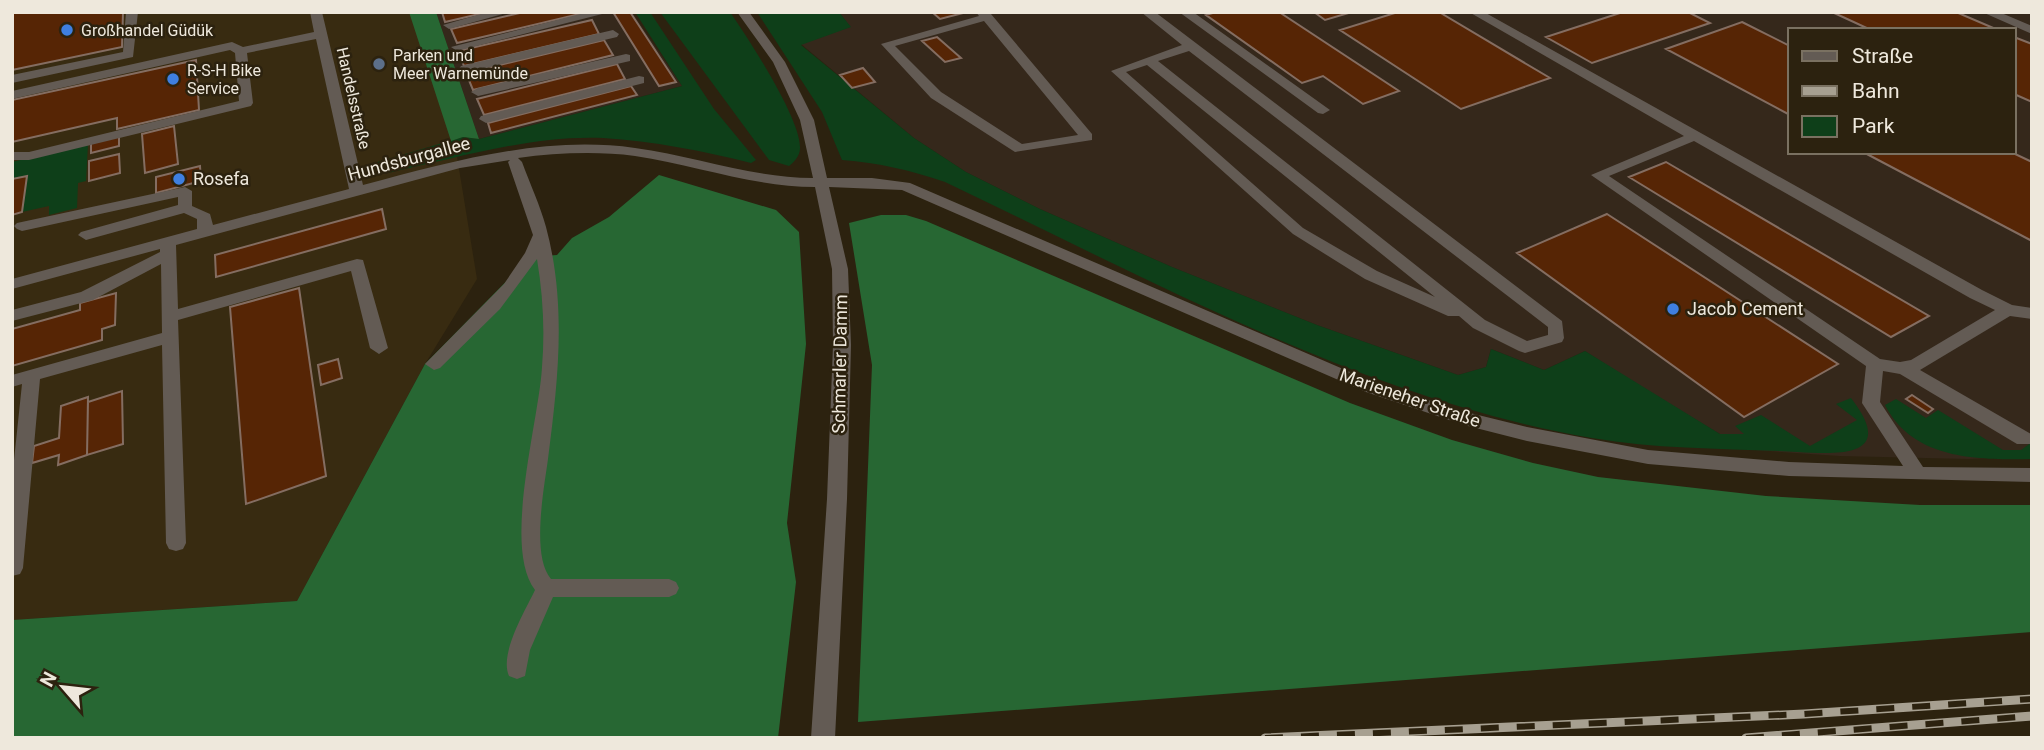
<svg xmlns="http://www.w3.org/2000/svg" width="2044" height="750" viewBox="0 0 2044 750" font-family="Roboto,sans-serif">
	<rect width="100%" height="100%" fill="#2c220f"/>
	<path fill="#382b11" d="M12 12H411L454 138 477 279 425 364 297 601 12 620Z"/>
	<path fill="#35281b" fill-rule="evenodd" d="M436 12H632L682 86 479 139Z
		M839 12H2032V456L1968 459 1839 456 1755 450 1720 434 1645 390 1585 351 1544 370 1491 349 1486 367 1458 375 1317 325 1172 267 1040 209 966 172 914 138 801 44 850 27ZM1790 30H2014V152H1790Z"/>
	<path fill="#0e3f19" d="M635 12H650L714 109 756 160 751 163C703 151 653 141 603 138 532 135 457 158 388 173L372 172 374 163 463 137 479 139 682 86Z
		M660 12H730C748 38 801 119 800 148 800 156 794 162 789 166L769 160Z
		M757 12H839L851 27 801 45 914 138 966 172 1040 209 1172 267 1317 325 1458 375 1486 367 1491 349 1544 370 1585 351 1720 434H1744L1735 426 1761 415 1810 446 1857 420 1836 404 1851 398C1896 456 1843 455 1798 452 1729 448 1660 450 1592 438 1368 400 1149 279 945 182 910 170 879 163 842 160L822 112Z
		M88 144 86 181 78 183 77 208 49 215V206L22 212 27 177 12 179V162Z
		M1896 399 1926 418 1938 410 2003 450H2021L2032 442V459C1978 460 1913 460 1885 405Z"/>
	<path fill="#276733" d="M409 12H436L479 139 463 137 451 141Z
		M659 175 776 210 799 232 806 344 787 523 796 582 778 738H12V620L297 601 425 364 530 257 557 255 572 238 609 217Z
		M881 215H906L926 221 1350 403 1452 440 1533 463 1598 477 1766 496 1920 505H2032V632L858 722 872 365 849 223Z"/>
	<path fill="#562505" stroke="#846d61" stroke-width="2" d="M12 12H123L122 47 12 70Z
		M442 12H488L445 22Z
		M524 12H588L457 43 451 29Z
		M613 12H630L676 82 659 86Z
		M932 12H967L940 19Z
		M1216 12H1279L1399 91 1363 104 1323 76 1302 83 1206 15Z
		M1314 12H1352L1325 20Z
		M1398 12H1439L1550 78 1461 109 1340 30Z
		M1623 12H1688L1710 23 1592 63 1546 37Z
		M1832 12H1956L1998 30H1871Z
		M592 20 599 34 464 66 458 51Z
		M1742 22 1790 46V115L1666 49Z
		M937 37 961 58 945 62 922 41Z
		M2014 37 2032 44V102L2014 94Z
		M604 40 613 55 473 90 466 73Z
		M196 60 199 110 117 129V118L12 142V100Z
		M617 64 625 79 484 115 477 99Z
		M863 68 875 82 852 88 840 75Z
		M631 86 637 95 491 133 488 123Z
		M174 126 178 164 145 173 142 134Z
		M119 136V146L91 153V143Z
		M1863 152H2011L2032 162V241Z
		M119 154 120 173 89 181V161Z
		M1666 162 1929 316 1891 337 1629 177Z
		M200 166 201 181 156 193V177Z
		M27 176 22 212 12 215V179Z
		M382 209 386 229 216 277 215 255Z
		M1607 214 1838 364 1744 417 1517 253Z
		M299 288 326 476 246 504 230 307Z
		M116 293 115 325 102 329V340L12 366V329L80 310V303Z
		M338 359 342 378 321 385 318 365Z
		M122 391 123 444 87 455 88 402Z
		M1912 395 1933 409 1928 413 1906 399Z
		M88 397 87 455 58 465 59 455 32 463 34 446 59 438 61 406Z"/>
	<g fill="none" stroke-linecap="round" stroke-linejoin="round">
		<path fill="#635b54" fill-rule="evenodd" d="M126 12H138L133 57 12 83V75L123 52Z
			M310 12H322L363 185C451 162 542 135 635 148 695 156 752 178 813 178L800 120 773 62 737 12H749L785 62 814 120 827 178H872L910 183 1378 384 1466 412 1527 427 1648 450 1789 462 1903 466 1862 403 1866 366 1591 175 1684 136 1469 12H1484L1982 290 2012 305 2032 308V319L2010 316 1920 370 2031 434V444H2017L1900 374 1883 371 1880 402 1923 467 2032 468V482L1789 476 1648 464 1527 441 1464 425 1366 392 902 190 829 187 848 269 851 345 847 499 835 738H811L827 499 833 345 832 269 815 187C753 187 696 165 635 156 596 151 556 153 518 158L522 162C530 184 540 205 546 227 567 305 558 381 548 459 544 489 531 556 551 579H669L676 582 679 588 676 594 669 597H553L530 650 525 676 517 679 509 676C499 654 525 611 535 590 502 547 539 421 542 367 545 331 543 295 537 259L500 309 440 368 434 370 425 364 504 284 525 253 533 235 508 162 510 160 460 168 176 245 178 309 357 259 363 260 388 348 379 354 370 348 351 271 178 320 186 543 183 549 176 551 169 549 166 543 162 345 40 379 23 568 20 574 12 576V479L22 384 12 387V375L162 333 161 264 93 300 12 321V310L81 292 160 252V249L12 289V279L197 229V219L184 213 86 240 78 235 81 232 178 205V197L22 231 17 229 14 226 17 223 185 187 192 191V206L210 214 213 225 349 189 316 39 247 53 253 103 251 106 29 160H12V152H29L239 101 235 53 230 50 12 99V91L232 42 243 47 314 32ZM1694 141 1970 298 1995 310 1911 360 1900 362 1880 359 1609 176Z
			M488 12H510L449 29 443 25Z
			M588 12 606 13 457 51 451 47Z
			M976 12 991 14 1092 134V140L1015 152 931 98 881 44 979 16ZM984 21 1078 135 1022 144 941 92 895 46Z
			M1141 12H1155L1562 321 1564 338 1562 342 1525 353 1519 351 1473 328 1459 316H1448L1365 279 1293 234 1111 71 1182 45ZM1189 51 1548 327V335L1527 341 1485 320 1158 61ZM1147 65 1435 297 1377 271 1303 228 1126 72Z
			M1179 12H1193L1330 110 1323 114 1318 113Z
			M1982 12H1999L2032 26V34Z
			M613 30 619 34 617 37 465 73 459 69 461 66Z
			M626 54 630 55V61L478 96 471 92 478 88Z
			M639 76 644 77V83L486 123 479 119 481 116Z"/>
		<defs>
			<path id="rail" d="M1265 738 1804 714 2032 699
				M1746 738 2032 716"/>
		</defs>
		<use href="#rail" stroke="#a7a091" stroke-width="9"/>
		<use href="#rail" stroke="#2c220f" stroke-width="6" stroke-dasharray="18" stroke-linecap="butt"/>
	</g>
	<g fill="#3f7fe0" stroke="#2c220f" stroke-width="2.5">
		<circle cx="67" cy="30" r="7"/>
		<circle cx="173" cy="79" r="7"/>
		<circle cx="179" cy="179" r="7"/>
		<circle cx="1673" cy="309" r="7"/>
	</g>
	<circle fill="#5c6f8a" stroke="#2c220f" stroke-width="2.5" cx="379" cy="64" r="7"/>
	<g text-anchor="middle" stroke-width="5" stroke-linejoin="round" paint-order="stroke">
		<g font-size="16" fill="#eee8dc" stroke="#2c220f" text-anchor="start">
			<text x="81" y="36">Großhandel Güdük</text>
			<text x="393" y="61">Parken und<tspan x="393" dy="18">Meer Warnemünde</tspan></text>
			<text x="187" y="76">R-S-H Bike<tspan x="187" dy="18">Service</tspan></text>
		</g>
		<g font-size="16" fill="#eee8dc" stroke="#2c220f">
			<text transform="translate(354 98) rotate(77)" y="6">Handelsstraße</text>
		</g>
		<g font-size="18" fill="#eee8dc" stroke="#2c220f">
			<text transform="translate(409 159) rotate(-15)" y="6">Hundsburgallee</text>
			<text transform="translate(840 364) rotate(-89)" y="6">Schmarler Damm</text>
			<text transform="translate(1410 398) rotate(19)" y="6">Marieneher Straße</text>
		</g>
		<g font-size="18" fill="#eee8dc" stroke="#2c220f" text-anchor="start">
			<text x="193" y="185">Rosefa</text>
			<text x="1687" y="315">Jacob Cement</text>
		</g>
	</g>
	<rect width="2044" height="750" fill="none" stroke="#eee8dc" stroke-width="28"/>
	<rect x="1788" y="28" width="228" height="126" fill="#2c220f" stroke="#7a7161" stroke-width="2"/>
	<rect x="1802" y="51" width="35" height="10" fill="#635b54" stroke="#7a7161" stroke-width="2"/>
	<text x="1852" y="63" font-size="21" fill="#eee8dc">Straße</text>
	<rect x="1802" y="86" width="35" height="10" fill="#a7a091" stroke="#7a7161" stroke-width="2"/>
	<text x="1852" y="98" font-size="21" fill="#eee8dc">Bahn</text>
	<rect x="1802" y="116" width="35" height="21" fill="#0e3f19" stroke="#7a7161" stroke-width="2"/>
	<text x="1852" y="133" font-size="21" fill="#eee8dc">Park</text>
	<g transform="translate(63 687) rotate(298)" stroke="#2c220f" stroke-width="5" paint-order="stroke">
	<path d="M0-5L12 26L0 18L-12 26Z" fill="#eee8dc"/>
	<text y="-10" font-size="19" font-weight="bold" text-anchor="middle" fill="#eee8dc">N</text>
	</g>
</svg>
